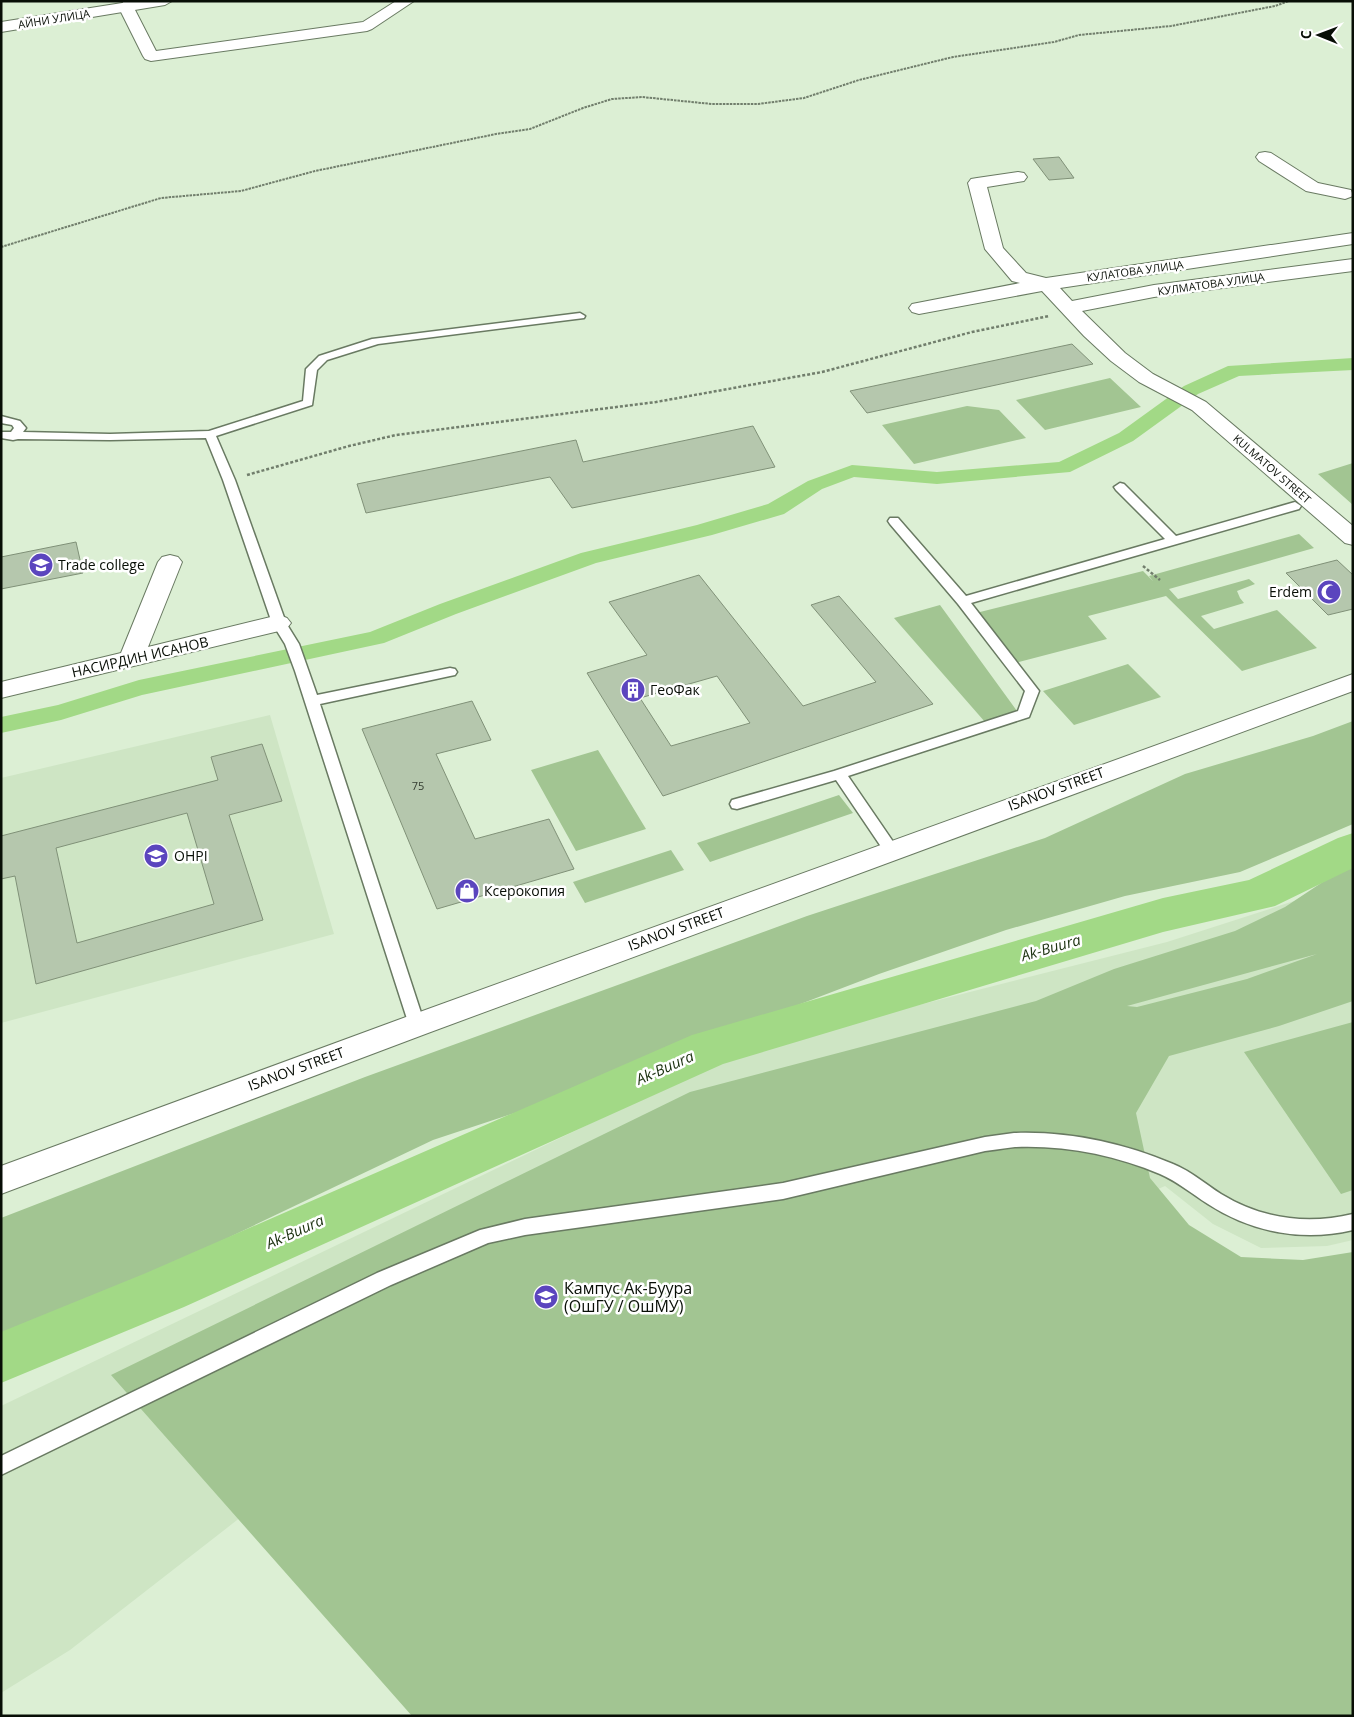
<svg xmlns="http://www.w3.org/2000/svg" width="1354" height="1717" viewBox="0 0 1354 1717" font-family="'Open Sans',sans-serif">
	<rect width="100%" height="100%" fill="#dcefd4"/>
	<path fill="#cee5c4" d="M270 715 334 934 1 1023V778Z
		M1353 882V1240L1327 1246 1261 1248 1213 1224 1165 1186 941 1284 277 1489 70 1650 1 1693V1406L723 1060 915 1006 1167 942Z"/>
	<path fill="#a2c592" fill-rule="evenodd" d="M1110 378 1141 407 1045 430 1016 400Z
		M967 406 999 410 1026 438 914 464 882 425Z
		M1353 463V505L1318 474Z
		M1299 534 1314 548 1169 589 1178 599 1249 579 1255 584 1237 591 1240 598 1244 603 1201 616 1214 629 1277 610 1317 648 1242 671 1166 596 1088 616 1107 639 1015 663 976 613 1143 571 1153 581 1149 576Z
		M940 605 1017 711 985 722 894 618Z
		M1128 664 1161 697 1074 725 1043 691Z
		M1353 721V824L1240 872 1125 896 1006 930 879 974 743 1026 630 1075 433 1140 1 1346V1218L365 1077 807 916 1045 838 1185 774 1313 736Z
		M598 750 646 829 576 851 531 770Z
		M839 795 853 813 710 862 697 843Z
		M671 850 684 870 585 903 573 882Z
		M1353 862V1001L1279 1026 1169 1056 1136 1113 1150 1178 1189 1225 1241 1257 1303 1260 1353 1252V1716H412L111 1375 690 1092 1036 1001 1114 969 1235 931 1285 907ZM1317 954 1247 979 1137 1007 1127 1006Z
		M1353 1022V1190L1341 1194 1244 1052Z"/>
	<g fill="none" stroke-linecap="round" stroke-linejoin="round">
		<path fill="#a2d986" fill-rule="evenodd" d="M1353 358V370L1239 376 1198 394 1133 441 1070 472 937 484 854 477 822 489 784 514 712 535 596 563 456 614 384 643 142 695 61 720 1 733V717L58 705 139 680 370 632 440 604 581 553 697 525 768 504 808 481 852 465 937 472 1059 462 1119 433 1184 386 1228 366Z"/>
		<path fill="#a2d986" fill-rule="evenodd" d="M1353 833V868L1275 906 1163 932 723 1064 184 1307 1 1383V1332L146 1273 692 1035 1163 898 1249 880 1338 838Z"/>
	</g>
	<path fill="#b5c7ad" stroke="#809178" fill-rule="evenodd" d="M1059 157 1074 178 1049 180 1033 159Z
		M1072 344 1093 364 867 413 850 391Z
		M753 426 775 467 572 508 550 477 366 513 357 484 576 440 583 462Z
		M76 542 83 573 1 589V557Z
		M1337 560 1353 575V609L1328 615 1286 573Z
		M699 575 803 706 876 682 811 605 839 596 933 704 663 796 587 673 647 655 609 602ZM717 676 750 723 671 746 640 698Z
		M472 701 491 740 436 754 475 839 549 819 574 869 437 909 362 729Z
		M262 744 282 801 229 815 263 920 36 984 15 876 1 879V836L218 780 211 757ZM187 813 214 904 77 943 56 848Z"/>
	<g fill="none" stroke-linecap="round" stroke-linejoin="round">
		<defs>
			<path id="lane" d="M580 313 585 316 584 318 378 344 327 360 317 370 312 405 216 436 235 480 286 623 299 644 317 695 450 668 455 669 457 672 455 675 450 676 320 704 425 1025 423 1030 417 1031 411 1030 409 1025 295 671 285 644 272 623 223 480 206 438 110 440 18 439 13 440 1 438V432H11L14 428 12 425 1 423V416L20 421 26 428 23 432 110 434 209 431 303 401 306 369 319 356 372 339Z
				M1120 483 1124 484 1176 536 1295 502 1301 506 1299 509 971 603 1039 691 1029 717 848 776 896 846 898 850 896 854 891 855 886 854 836 780 737 809 732 808 730 804 732 800 834 771 1018 711 1025 691 958 604 890 524 888 521 890 518H898L966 596 1165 539 1116 490 1114 487Z
				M1014 1133C1068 1131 1123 1143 1173 1164 1191 1171 1205 1184 1221 1194 1262 1219 1307 1225 1353 1214V1230C1302 1242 1251 1232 1208 1204 1192 1194 1177 1181 1160 1174 1115 1155 1064 1145 1015 1147 1005 1148 995 1150 985 1151L783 1199 525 1235 488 1243 391 1285 1 1475V1456L377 1273 480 1230 525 1219 783 1183 985 1137Z"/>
			<path id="street" d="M124 1H139L134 8 156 51 363 22 396 1H414L372 29 367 31 151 61 145 59 143 56 119 8Z
				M1265 152 1271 153 1318 183 1351 190 1353 196 1345 199 1306 191 1259 161 1256 157 1259 153Z
				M1018 172 1024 173 1027 177 1024 181 987 187 1003 248 1026 273 1046 278 1353 233V244L1060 288 1072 301 1154 285 1353 259V271L1154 297 1082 311 1125 353 1153 374 1206 402 1353 526V545L1345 543 1192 410 1139 382 1111 361 1084 336 1042 291 919 314 912 312 909 308 912 304 1020 283 1012 281 985 249 968 183 971 179 977 178Z
				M170 555 178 557 182 562 148 647 279 615 287 618 291 623 287 628 279 631 1 698V682L121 653 158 562 162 557Z"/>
			<path id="secondary" d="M135 1H172L165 5 1 32V22Z
				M1353 674V691L428 1033 1 1194V1166L406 1017Z"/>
		</defs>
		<use href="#lane" stroke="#697a62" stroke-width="3"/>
		<use href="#street" stroke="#697a62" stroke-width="2"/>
		<use href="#secondary" stroke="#697a62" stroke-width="2"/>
		<path stroke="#717e6c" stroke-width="2" stroke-dasharray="2.5 1" stroke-linecap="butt" d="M1 247 161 198 241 191 315 171 496 134 530 129 583 108 612 99 642 97 712 104H758L804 98 859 80 953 57 1054 42 1079 35 1171 26 1275 6 1289 1"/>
		<path stroke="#717e6c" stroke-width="2.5" stroke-dasharray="3 2" stroke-linecap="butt" d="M247 475 349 446 396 435 656 402 822 372 972 332 1049 316
			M1143 566 1160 580"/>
		<use href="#lane" fill="#fff" fill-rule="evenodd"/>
		<use href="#street" fill="#fff" fill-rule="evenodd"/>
		<use href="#secondary" fill="#fff" fill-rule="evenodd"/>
	</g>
	<defs>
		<symbol id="university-disc" viewBox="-11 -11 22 22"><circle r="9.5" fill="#5b45be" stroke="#fff"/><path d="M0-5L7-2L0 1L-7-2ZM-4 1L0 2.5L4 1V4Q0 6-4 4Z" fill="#fff"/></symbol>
		<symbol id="mosque-disc" viewBox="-11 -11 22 22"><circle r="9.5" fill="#5b45be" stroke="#fff"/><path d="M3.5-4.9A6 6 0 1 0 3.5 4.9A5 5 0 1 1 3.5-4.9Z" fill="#fff"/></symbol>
		<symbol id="building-disc" viewBox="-11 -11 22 22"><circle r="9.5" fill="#5b45be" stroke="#fff"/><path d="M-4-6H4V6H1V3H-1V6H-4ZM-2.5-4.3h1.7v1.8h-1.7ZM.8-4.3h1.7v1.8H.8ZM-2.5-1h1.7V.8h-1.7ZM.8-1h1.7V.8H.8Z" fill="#fff"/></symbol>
		<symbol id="shop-disc" viewBox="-11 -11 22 22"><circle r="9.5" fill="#5b45be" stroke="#fff"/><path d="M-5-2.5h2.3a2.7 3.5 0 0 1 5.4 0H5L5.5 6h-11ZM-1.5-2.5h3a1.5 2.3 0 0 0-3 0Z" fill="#fff"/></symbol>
	</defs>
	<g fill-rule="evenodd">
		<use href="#university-disc" x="27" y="551" width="28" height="28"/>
		<use href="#mosque-disc" x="1315" y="578" width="28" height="28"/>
		<use href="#building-disc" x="619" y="676" width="28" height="28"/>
		<use href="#university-disc" x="142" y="842" width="28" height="28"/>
		<use href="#shop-disc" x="453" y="877" width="28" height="28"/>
		<use href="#university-disc" x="532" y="1283" width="28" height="28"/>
	</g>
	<g text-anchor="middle" stroke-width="5" stroke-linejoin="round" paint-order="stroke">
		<g font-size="11" fill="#080e06" stroke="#fff">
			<text transform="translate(54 19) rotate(-9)" y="4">АЙНИ УЛИЦА</text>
			<text transform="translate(1135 271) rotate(-8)" y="4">КУЛАТОВА УЛИЦА</text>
			<text transform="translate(1211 284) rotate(-8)" y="4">КУЛМАТОВА УЛИЦА</text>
			<text transform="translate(1272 469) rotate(41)" y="4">KULMATOV STREET</text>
		</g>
		<g font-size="11" fill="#333c30">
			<text x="418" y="790">75</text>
		</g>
		<g font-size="14" fill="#080e06" stroke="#fff" text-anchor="start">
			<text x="58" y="570">Trade college</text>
			<text x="1312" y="597" text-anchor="end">Erdem</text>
			<text x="650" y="695">ГеоФак</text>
			<text x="174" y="861">OHPI</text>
			<text x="484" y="896">Ксерокопия</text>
		</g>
		<g font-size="14" fill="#080e06" stroke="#fff">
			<text transform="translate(140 657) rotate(-13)" y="5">НАСИРДИН ИСАНОВ</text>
			<text transform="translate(1056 789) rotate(-20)" y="5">ISANOV STREET</text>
			<text transform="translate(676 929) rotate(-20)" y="5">ISANOV STREET</text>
			<text transform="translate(296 1069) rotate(-20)" y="5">ISANOV STREET</text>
		</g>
		<g font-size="15" font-style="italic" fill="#1d3211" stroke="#fff">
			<text transform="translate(1051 948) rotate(-16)" y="5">Ak-Buura</text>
			<text transform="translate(665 1068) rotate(-24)" y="5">Ak-Buura</text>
			<text transform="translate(295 1232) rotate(-24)" y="5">Ak-Buura</text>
		</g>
		<g font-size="16" fill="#080e06" stroke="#fff" text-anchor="start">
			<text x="564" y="1294">Кампус Ак-Буура<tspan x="564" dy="18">(ОшГУ / ОшМУ)</tspan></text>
		</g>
	</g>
	<rect width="1354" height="1717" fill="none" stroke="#080e06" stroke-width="5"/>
	<g transform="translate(1319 35) rotate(271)" stroke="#ffffff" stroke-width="4" paint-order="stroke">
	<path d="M0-4L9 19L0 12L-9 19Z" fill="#080e06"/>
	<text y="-8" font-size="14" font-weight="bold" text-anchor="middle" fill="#080e06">С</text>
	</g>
</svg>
